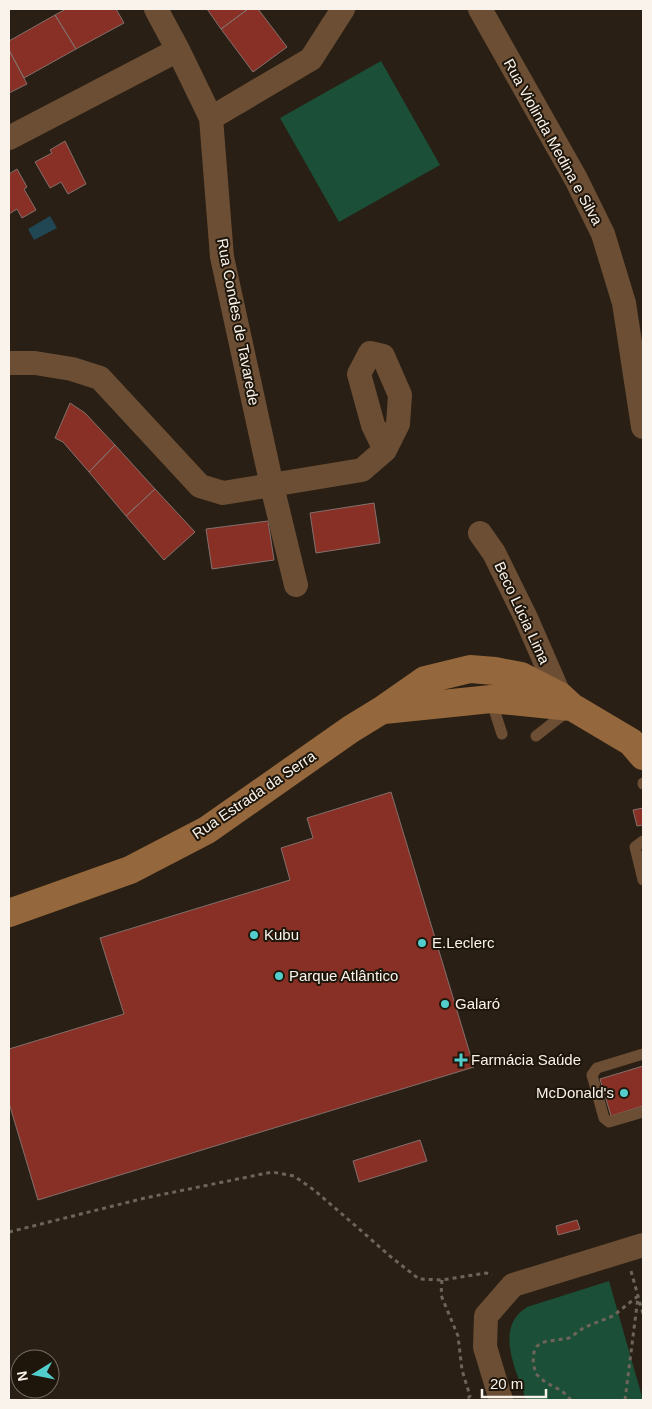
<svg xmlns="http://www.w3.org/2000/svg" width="652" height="1409" viewBox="0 0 652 1409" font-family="Helvetica,sans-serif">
	<rect width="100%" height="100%" fill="#291f14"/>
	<path fill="#1b4f37" d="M381 61 440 165 339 222 280 118Z
		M609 1281 643 1400H526C517 1371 493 1328 527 1307Z"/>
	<path fill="#214755" d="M50 216 57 228 34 240 28 229Z"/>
	<path fill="#883025" stroke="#83706c" d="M66 9H116L124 23 76 49 55 15Z
		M207 9H248L221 29Z
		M248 9H258L287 47 253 72 221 29Z
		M55 15 76 49 24 78 9 50V41Z
		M9 50 27 84 9 93Z
		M65 141 86 184 68 194 61 182 50 188 35 162 52 153 50 150Z
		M17 169 27 187 24 189 36 210 22 218 17 209 9 214V174Z
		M70 403 85 413 115 445 89 472 63 442 55 438Z
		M115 445 155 489 126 516 89 472Z
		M155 489 195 532 164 560 126 516Z
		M374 503 380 543 316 553 310 513Z
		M268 521 274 560 212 569 206 529Z
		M391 792 474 1067 38 1200 9 1103V1049L124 1014 100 938 290 880 281 848 313 838 307 818Z
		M643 808V825L637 826 633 810Z
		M643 1066V1106L611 1116 600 1079Z
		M420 1140 427 1161 359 1182 353 1161Z
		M577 1220 580 1229 558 1235 556 1226Z"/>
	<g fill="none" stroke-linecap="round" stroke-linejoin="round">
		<path stroke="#6d645a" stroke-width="3" stroke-dasharray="4 4" stroke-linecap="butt" d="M9 1232 145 1198 272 1172 294 1176 314 1190 357 1227 391 1257 419 1279 442 1280 486 1273 492 1275
			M631 1271 643 1314
			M442 1280 441 1295 458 1336 462 1370 470 1396 466 1400
			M571 1400 562 1391 545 1382 536 1374 533 1363 534 1352 537 1346 544 1342 569 1338 585 1327 613 1316 638 1296
			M625 1400 638 1297"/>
		<path stroke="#6b4e34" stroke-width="11" d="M491 700 502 734
			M536 736 568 711
			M643 783V784
			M643 841 635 847 643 880
			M643 1054 597 1068 592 1075 604 1118 609 1122 643 1112"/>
		<path stroke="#6b4e34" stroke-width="24" d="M156 9 178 50 211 118 222 257 272 486 296 585
			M480 9 576 179 603 234 624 303 643 427
			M211 118 311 59 343 9
			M9 138 178 50
			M9 363H35L72 369 100 378 200 486 223 493 362 470 385 450 398 424 400 395 383 356 370 353 359 374 373 425 385 450
			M480 533 494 553 526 618 560 696
			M501 1400 485 1347 486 1316 513 1285 643 1245"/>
		<path stroke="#95673c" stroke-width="28" d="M384 710 491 699 571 707
			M9 913 130 870 207 830 351 729 382 710 425 680 470 669 495 671 521 676 560 696 572 707 631 742 643 756"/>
	</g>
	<g fill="#52cdcc" stroke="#1f160b" stroke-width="2">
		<circle cx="254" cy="935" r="5"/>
		<circle cx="422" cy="943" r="5"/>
		<circle cx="279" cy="976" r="5"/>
		<circle cx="445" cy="1004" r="5"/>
		<path d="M458.5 1052.5h5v5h5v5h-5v5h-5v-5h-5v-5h5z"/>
		<circle cx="624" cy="1093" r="5"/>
	</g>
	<g text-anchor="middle" stroke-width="4" stroke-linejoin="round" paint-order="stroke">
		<g font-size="15" fill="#f9f3eb" stroke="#1f160b">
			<text transform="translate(553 142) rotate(61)" y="5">Rua Violinda Medina e Silva</text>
			<text transform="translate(238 322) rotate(79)" y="5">Rua Condes de Tavarede</text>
			<text transform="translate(522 613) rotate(65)" y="5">Beco Lúcia Lima</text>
			<text transform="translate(254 795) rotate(-34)" y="5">Rua Estrada da Serra</text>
		</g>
		<g font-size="15" fill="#f9f3eb" stroke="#1f160b" text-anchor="start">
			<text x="264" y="940">Kubu</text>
			<text x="432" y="948">E.Leclerc</text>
			<text x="289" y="981">Parque Atlântico</text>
			<text x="455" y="1009">Galaró</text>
			<text x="471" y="1065">Farmácia Saúde</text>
			<text x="614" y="1098" text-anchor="end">McDonald's</text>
		</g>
	</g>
	<rect width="652" height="1409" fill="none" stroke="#f9f3eb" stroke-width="20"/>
	<g transform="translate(35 1374) rotate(260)"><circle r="24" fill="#1f160b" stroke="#766e65"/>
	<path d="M0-4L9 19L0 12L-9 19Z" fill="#52cdcc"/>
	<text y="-8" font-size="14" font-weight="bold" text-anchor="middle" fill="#f9f3eb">N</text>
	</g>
	<path d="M482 1389v8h64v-8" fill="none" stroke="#f9f3eb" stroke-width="2.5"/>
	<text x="490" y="1389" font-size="15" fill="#f9f3eb" stroke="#1f160b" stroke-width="4" paint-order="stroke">20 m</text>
</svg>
